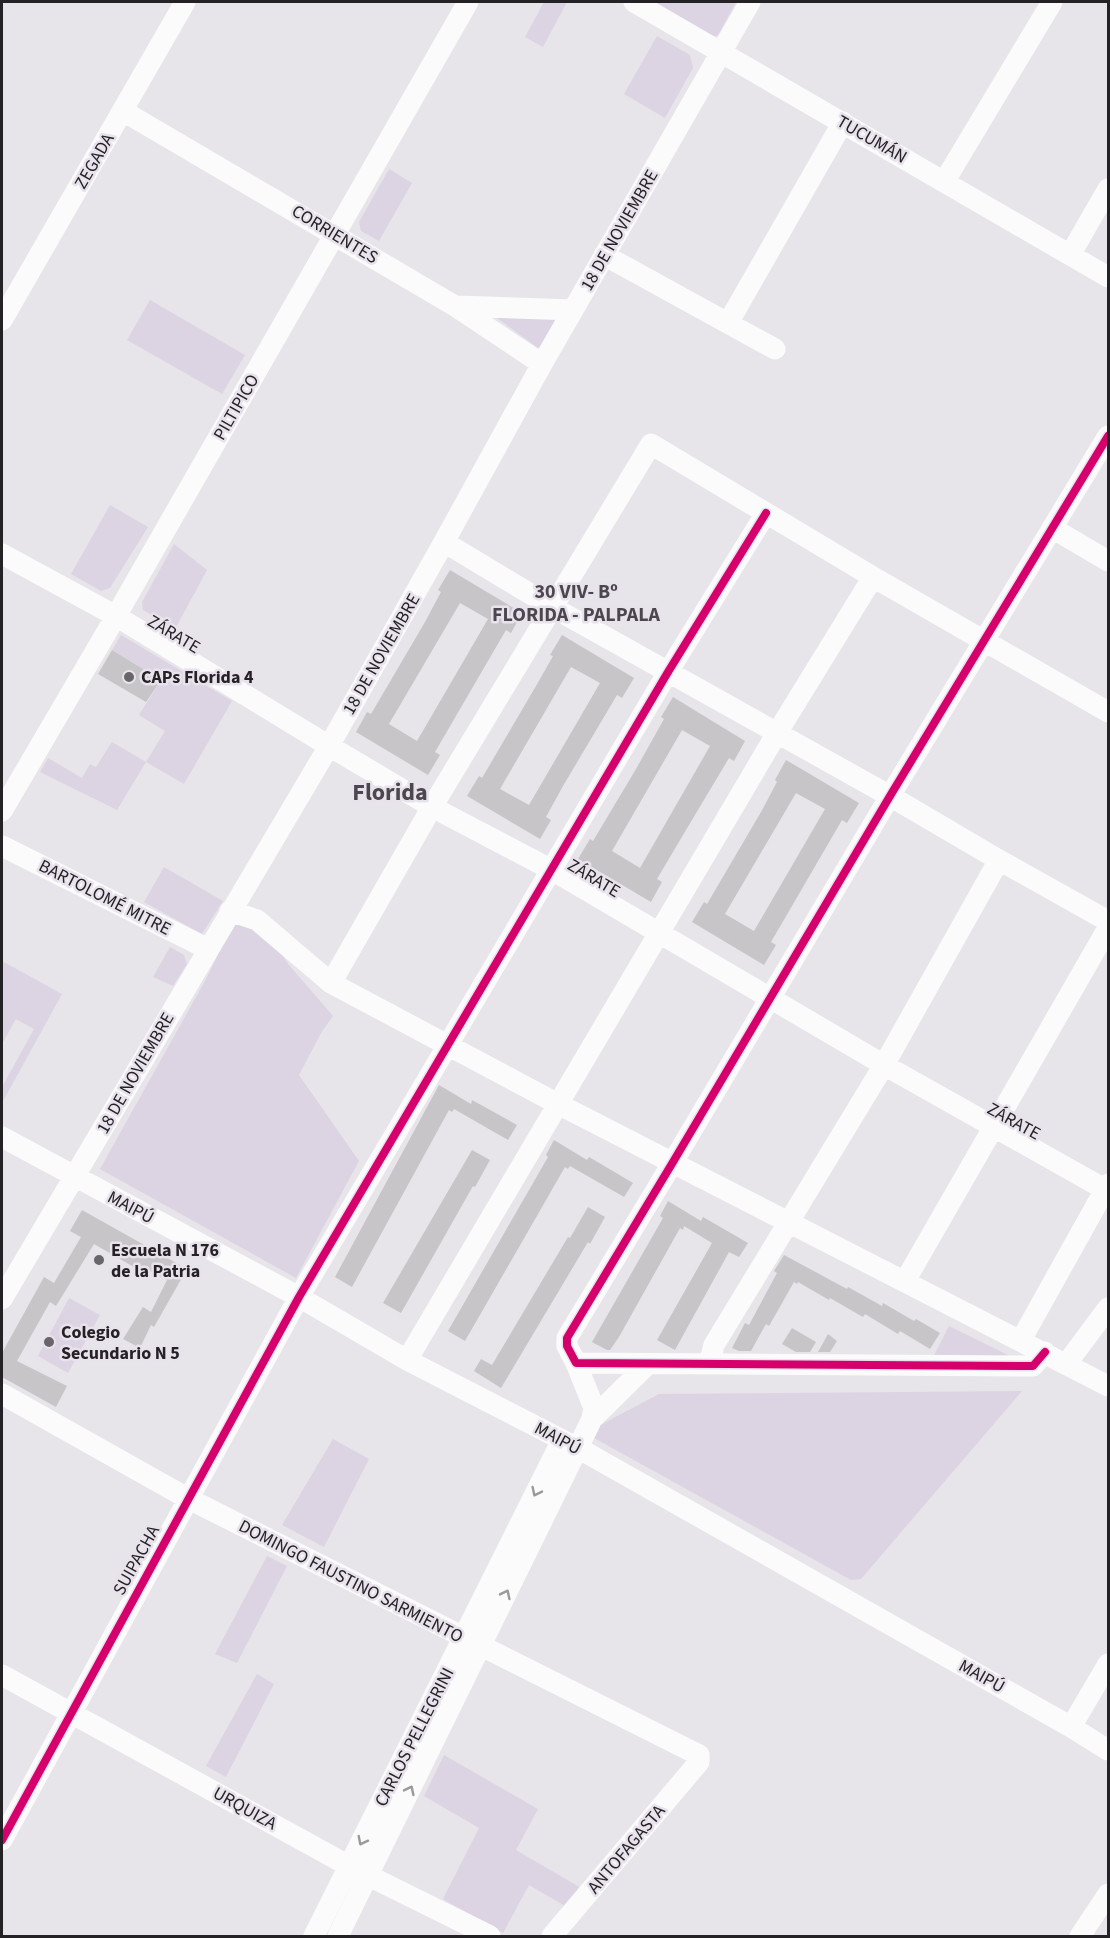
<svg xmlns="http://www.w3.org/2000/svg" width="1110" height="1938" viewBox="0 0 1110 1938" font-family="'Source Sans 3',sans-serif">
	<rect width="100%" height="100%" fill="#e7e4ea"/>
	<path fill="#dcd4e2" d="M544 2H567L543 47 525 37Z
		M650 2H736L718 35 711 37Z
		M657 36 690 55 693 68 665 118 624 94Z
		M389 169 412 183 379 241 361 231 359 222Z
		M150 300 245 355 222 394 127 340Z
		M490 313 559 319 541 350Z
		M110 505 148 527 110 588 101 591 71 574Z
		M174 544 207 570 175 629 143 610 142 602Z
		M121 635 232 701 184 784 146 762 117 810 40 772 48 758 82 778 90 764 96 767 112 742 146 762 165 731 139 715 161 680 112 650Z
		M164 867 223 901 202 934 144 902Z
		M233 924H250L271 939 289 965 333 1016 321 1033 299 1075 359 1161 296 1278 100 1169 206 979Z
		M170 947 184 955 187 964 173 986 153 977Z
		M2 961 62 994 2 1103V1087L34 1029 16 1019 2 1044Z
		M69 1298 100 1315 68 1373 38 1356Z
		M949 1326 1022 1362 928 1367Z
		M1022 1391 861 1579 851 1580 585 1433 659 1394Z
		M333 1439 369 1459 324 1547 282 1525Z
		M267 1556 287 1566 237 1663 215 1654Z
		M257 1674 274 1684 226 1777 206 1766Z
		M444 1755 538 1809 516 1850 581 1888 565 1906 529 1885 503 1933 443 1899 479 1828 424 1796Z"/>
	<path fill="#c8c5c9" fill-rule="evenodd" d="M450 570 522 613 511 633 506 630 435 752 440 755 428 775 356 732 367 712 371 714 425 622 441 592 438 590ZM460 603 488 619 417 741 389 724Z
		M562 635 634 678 622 698 617 695 563 786 546 817 551 820 540 839 467 796 479 776 482 778 536 686 553 656 550 655ZM571 667 600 683 529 805 500 789Z
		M112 650 161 680 146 702 98 674Z
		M673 697 745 741 734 761 729 758 686 830 657 879 662 882 651 902 578 859 590 839 593 841 636 769 664 719 661 717ZM682 730 710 746 640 868 612 851Z
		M786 760 859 803 847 823 842 820 771 942 776 945 764 965 692 922 704 902 707 904 761 812 777 782 775 780ZM796 793 825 809 754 931 725 914Z
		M439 1085 471 1104 472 1100 517 1125 508 1140 454 1109 452 1112 449 1110 352 1287 335 1277Z
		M554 1140 587 1160 589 1157 633 1183 624 1197 570 1166 568 1169 565 1167 465 1341 448 1331 548 1157 546 1155Z
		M472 1150 490 1160 475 1187 473 1186 401 1313 383 1303Z
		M668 1201 701 1221 703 1217 748 1243 739 1257 729 1252 675 1350 657 1340 712 1243 684 1226 683 1230 680 1228 619 1337 610 1350H607L592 1342 663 1218 660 1216Z
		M588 1207 605 1217 590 1244 588 1242 501 1388 474 1371 481 1359 492 1365 568 1237 570 1238Z
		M82 1210 187 1269 154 1327 151 1325 140 1348 123 1339 143 1307 151 1312 167 1280 141 1266 139 1270 94 1244 56 1306 50 1302 17 1361 67 1386 56 1407 2 1377V1353L44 1277 54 1283 81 1237 70 1231Z
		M784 1255 847 1289 848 1287 882 1306 883 1303 914 1321 916 1319 940 1333 930 1349 900 1331 898 1334 865 1314 863 1317 830 1298 829 1300 798 1282 797 1284 794 1282 769 1326 766 1324 751 1351H739L732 1348 745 1323 749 1325 777 1273 774 1271Z
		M792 1328 816 1342 810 1352H796L782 1344Z
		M828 1334 837 1341 830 1352H818Z"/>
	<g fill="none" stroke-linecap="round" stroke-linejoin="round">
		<path stroke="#fbfbfc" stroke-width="21" d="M634 2 1108 277
			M123 111 455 306 542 364
			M944 182 1052 2
			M604 255 775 349
			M1070 255 1108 189
			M456 306 573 310
			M2 320 185 2
			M728 323 843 122
			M1052 528 1108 561
			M444 542 552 607 890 796 999 860 1108 921
			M2 554 116 616 329 746 432 807 552 870 884 1065 1108 1191
			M2 811 116 616 468 2
			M2 846 208 949
			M230 911 257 920 331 983 558 1104 1108 1386
			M331 983 432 807 651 444 873 577 1108 712
			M2 1137 299 1297 407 1360 578 1448 1071 1727 1108 1750
			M905 1281 1108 928
			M2 1299 329 746 444 542 542 364 750 2
			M1021 1340 1108 1184
			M1045 1352 1033 1366 576 1363 567 1346V1338L673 1162 890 796 1108 436
			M407 1360 777 733 873 577
			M1067 1363 1108 1308
			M709 1364 714 1345 884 1065 999 860
			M2 1394 187 1498 699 1755V1762L552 1936
			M592 1419 648 1364
			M2 1675 349 1866 490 1936
			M1071 1727 1108 1664
			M2 1840 299 1297 668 672 766 513
			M314 1936 562 1440
			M338 1936 592 1419 594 1408 576 1363
			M1080 1936 1108 1894"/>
		<defs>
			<path id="cycleway" d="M1045 1352 1033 1366 576 1363 567 1346V1338L673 1162 890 796 1108 436
				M2 1840 299 1297 668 672 766 513"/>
		</defs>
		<use href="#cycleway" stroke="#e8e2ec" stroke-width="11"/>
		<use href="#cycleway" stroke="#d6006c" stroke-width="8"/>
	</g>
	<defs><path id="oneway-chevron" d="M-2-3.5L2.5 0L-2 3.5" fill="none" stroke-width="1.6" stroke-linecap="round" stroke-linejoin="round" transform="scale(1.5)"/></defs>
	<g stroke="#9a999b">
		<use href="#oneway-chevron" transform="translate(536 1492) rotate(116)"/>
		<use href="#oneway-chevron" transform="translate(506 1594) rotate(-64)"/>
		<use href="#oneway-chevron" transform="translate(410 1790) rotate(-64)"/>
		<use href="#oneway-chevron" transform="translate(362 1841) rotate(117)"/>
	</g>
	<g fill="#68666a" stroke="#e8e2ec" stroke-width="2">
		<circle cx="129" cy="677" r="6"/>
		<circle cx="99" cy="1260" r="6"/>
		<circle cx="49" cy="1342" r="6"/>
	</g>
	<g text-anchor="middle" stroke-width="5" stroke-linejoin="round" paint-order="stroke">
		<g font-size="18" fill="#242225" stroke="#e8e2ec">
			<text transform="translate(872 139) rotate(30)" y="6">TUCUMÁN</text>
			<text transform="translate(94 161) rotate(-60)" y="6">ZEGADA</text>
			<text transform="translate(619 230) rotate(-60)" y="6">18 DE NOVIEMBRE</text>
			<text transform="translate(335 234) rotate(31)" y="6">CORRIENTES</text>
			<text transform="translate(236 407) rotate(-60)" y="6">PILTIPICO</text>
			<text transform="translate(174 634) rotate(31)" y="6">ZÁRATE</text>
			<text transform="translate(381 654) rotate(-60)" y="6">18 DE NOVIEMBRE</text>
			<text transform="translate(594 878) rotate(31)" y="6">ZÁRATE</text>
			<text transform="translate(105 897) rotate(27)" y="6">BARTOLOMÉ MITRE</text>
			<text transform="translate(135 1073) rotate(-60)" y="6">18 DE NOVIEMBRE</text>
			<text transform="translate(1014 1121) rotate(29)" y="6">ZÁRATE</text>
			<text transform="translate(131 1207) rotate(28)" y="6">MAIPÚ</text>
			<text transform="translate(558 1438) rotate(28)" y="6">MAIPÚ</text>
			<text transform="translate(136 1560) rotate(-61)" y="6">SUIPACHA</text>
			<text transform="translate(351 1581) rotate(27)" y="6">DOMINGO FAUSTINO SARMIENTO</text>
			<text transform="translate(982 1676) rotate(29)" y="6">MAIPÚ</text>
			<text transform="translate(414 1737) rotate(-63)" y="6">CARLOS PELLEGRINI</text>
			<text transform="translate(245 1808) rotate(29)" y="6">URQUIZA</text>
			<text transform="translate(626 1849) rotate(-50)" y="6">ANTOFAGASTA</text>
		</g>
		<g font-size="18" font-weight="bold" fill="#242225" stroke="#e8e2ec" text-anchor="start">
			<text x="141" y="683">CAPs Florida 4</text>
			<text x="111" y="1256">Escuela N 176<tspan x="111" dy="21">de la Patria</tspan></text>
			<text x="61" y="1338">Colegio<tspan x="61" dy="21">Secundario N 5</tspan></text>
		</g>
		<g font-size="20" font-weight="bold" fill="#4c474f" stroke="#e8e2ec">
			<text x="576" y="598">30 VIV- Bº<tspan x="576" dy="23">FLORIDA - PALPALA</tspan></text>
		</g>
		<g font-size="24" font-weight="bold" fill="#4c474f" stroke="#e8e2ec">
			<text x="390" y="800">Florida</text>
		</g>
	</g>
	<rect width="1110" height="1938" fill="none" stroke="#242225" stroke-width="6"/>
</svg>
